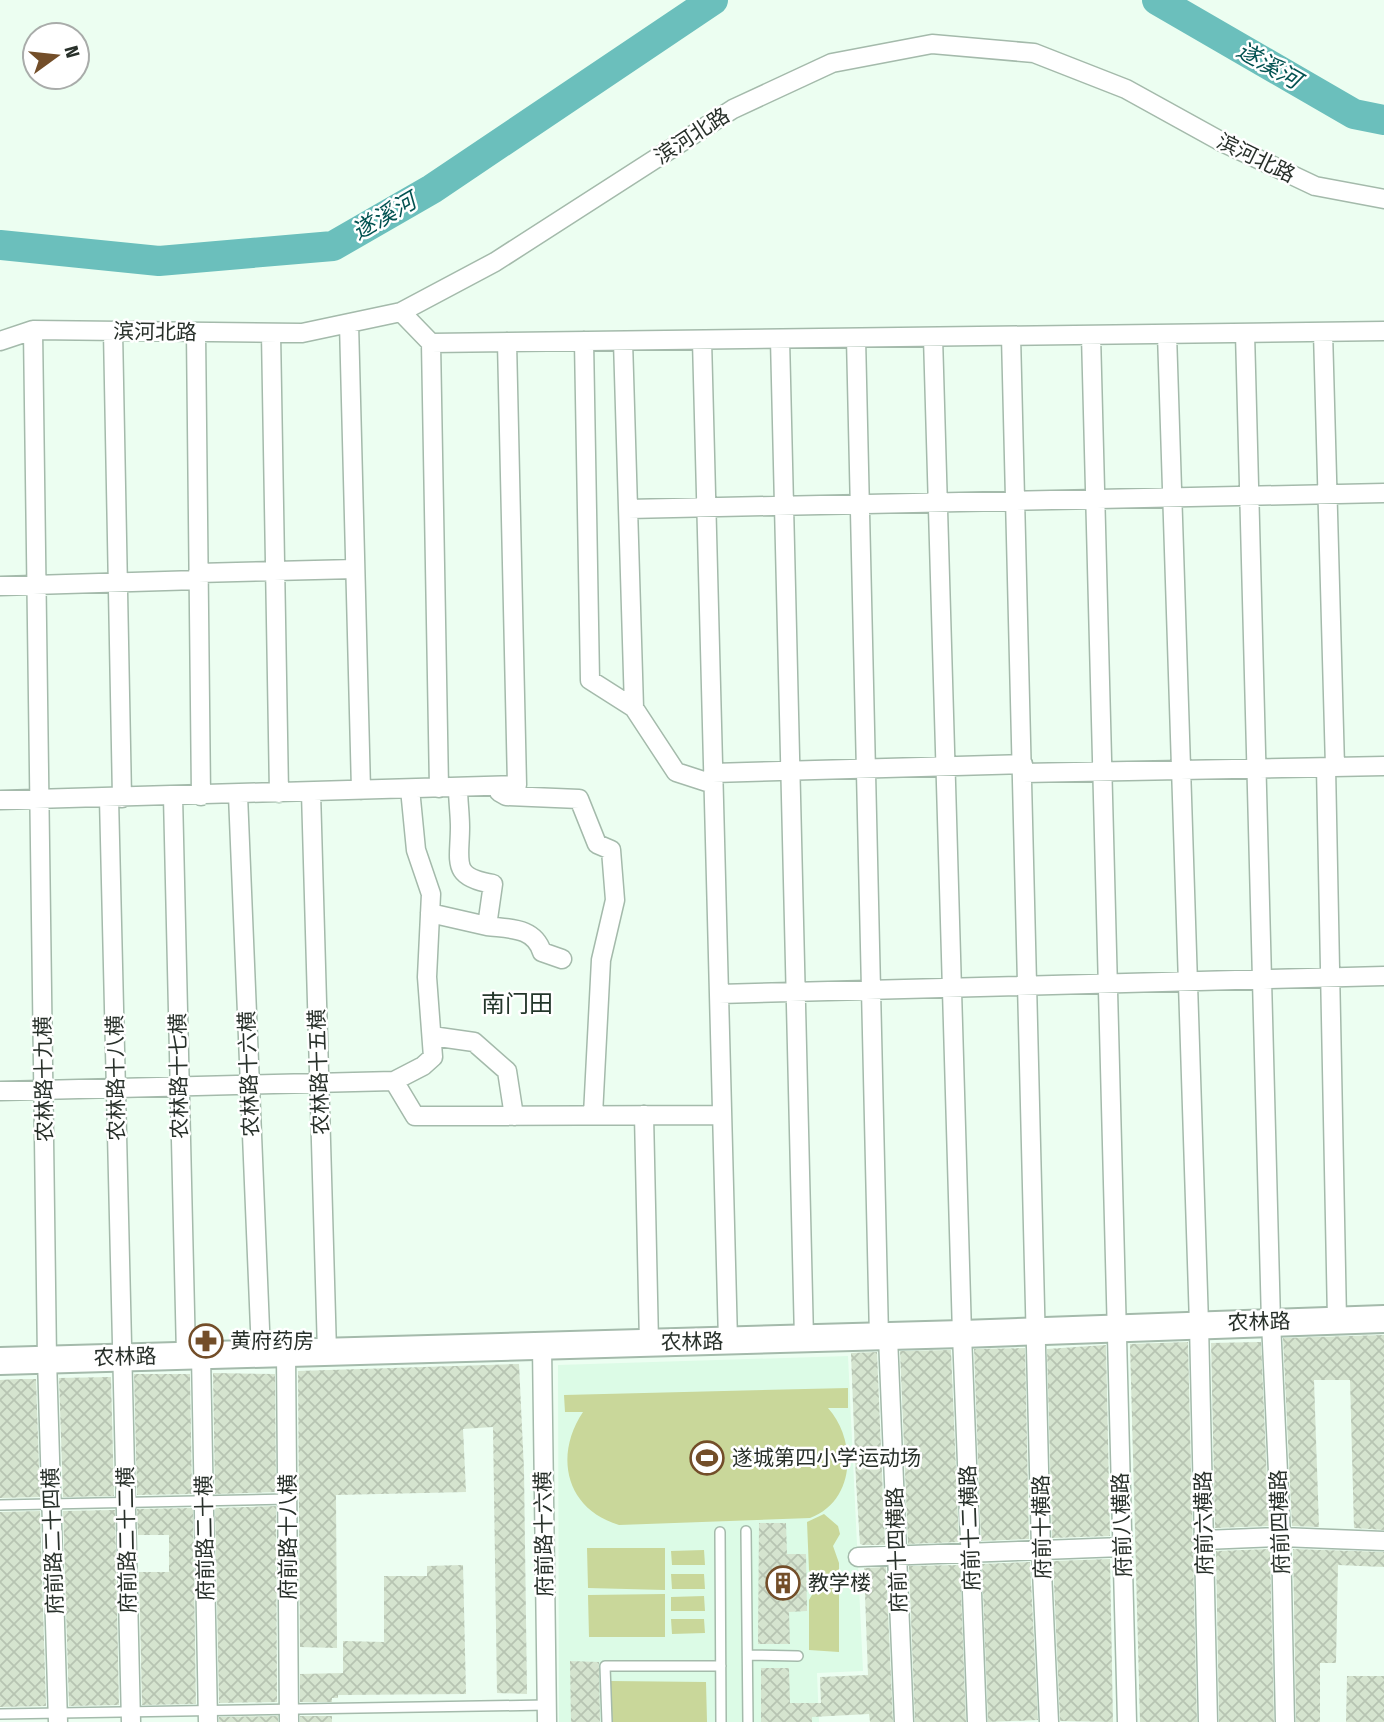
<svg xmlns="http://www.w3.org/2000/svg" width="1384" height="1722" viewBox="0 0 1384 1722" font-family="'Fira Sans Condensed','Noto Sans SC',sans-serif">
	<defs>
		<pattern id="building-cross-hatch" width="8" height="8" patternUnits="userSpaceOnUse" patternTransform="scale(1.75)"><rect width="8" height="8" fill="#d5e4cf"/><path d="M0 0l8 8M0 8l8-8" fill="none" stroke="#b7c4b2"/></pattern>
	</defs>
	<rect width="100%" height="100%" fill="#ecfef1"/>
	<path fill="#dcfbe6" d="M848 1356 863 1671 817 1673 819 1722H559L558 1365Z"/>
	<path fill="#c9d79a" d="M848 1388V1408H828C857 1440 856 1501 810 1518L619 1525C565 1509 554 1455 583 1412H565L564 1395Z
		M824 1514 838 1526 840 1534 833 1546 839 1563V1652L809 1650V1600L817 1586 809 1570 807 1522Z
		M587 1548H665V1590L588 1588Z
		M704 1550 705 1565H672L671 1551Z
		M671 1574H704L705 1589H672Z
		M665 1594V1637H589L588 1595Z
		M704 1596 705 1611H671V1597Z
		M671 1619H704L705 1633 672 1634Z
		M610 1681 706 1682 707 1722H611Z"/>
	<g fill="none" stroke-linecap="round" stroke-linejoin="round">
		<path stroke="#6bbfbc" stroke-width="30" d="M1157 0 1354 114 1384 120
			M0 245 159 261 333 246 432 189 713 0"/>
	</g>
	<path fill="url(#building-cross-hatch)" d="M1384 1335V1530L1354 1528 1350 1380H1314L1319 1527 1292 1526 1283 1338Z
		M1188 1342 1197 1722H1140L1130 1344Z
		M1261 1342 1269 1526 1215 1528 1211 1343Z
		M1106 1345 1110 1536 1052 1538 1047 1349Z
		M1025 1348 1029 1539 981 1541 974 1349Z
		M951 1350 959 1542 908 1544 900 1351Z
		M877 1352 885 1545H863L860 1544 856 1481 851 1353Z
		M519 1364 524 1470 527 1694 497 1693 493 1427 463 1429 466 1492 336 1495 337 1648 300 1647 298 1371Z
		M213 1373 275 1374 276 1492 215 1494Z
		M134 1374H190L192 1494 137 1495Z
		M111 1377 114 1496 63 1497 59 1378Z
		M17 1379H36L40 1497 0 1498V1380Z
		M276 1506 277 1702 219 1703 215 1508Z
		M193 1508 196 1704 142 1705 139 1572H169V1535H138L137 1509Z
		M115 1510 119 1705 69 1706 63 1511Z
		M40 1511 46 1706 0 1707V1512Z
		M759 1523H786L787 1554H806L807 1611 789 1612 790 1644H758Z
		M1270 1549 1274 1722H1219L1216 1551Z
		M1293 1549 1384 1552V1567L1338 1565 1336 1663H1320V1722H1296Z
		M1110 1559 1113 1722 1060 1721 1053 1561Z
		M1030 1562 1038 1720 988 1722 982 1564Z
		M463 1565 466 1694 338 1695V1698H332V1702H300V1674L343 1673V1641L384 1642V1576H427V1566Z
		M960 1565 966 1722H915L909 1566Z
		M886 1567 893 1722H870L869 1714 812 1717V1722H761V1668H789L790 1703H821L820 1677 868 1675 864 1568Z
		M570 1661 599 1662 600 1722H571Z
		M1347 1676H1384V1722H1346Z
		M278 1716V1722H219V1717Z
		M300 1716H332V1722H300Z"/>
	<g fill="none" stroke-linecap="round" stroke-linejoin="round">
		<defs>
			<path id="lane" d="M0 1505 288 1499
				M746 1531 748 1722
				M720 1532 721 1722
				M748 1655 798 1656
				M0 1714 546 1705
				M607 1722 605 1666H721"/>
			<path id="street" d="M401 312 431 343 1384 331
				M349 323 361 790
				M33 330 47 1359 58 1722
				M113 331 122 798
				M196 332 201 796
				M1323 332 1335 767
				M271 333 279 793
				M1245 333 1271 1322 1281 1537 1285 1722
				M1167 334 1199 1324 1208 1722
				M1091 335 1127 1722
				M1011 336 1041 1550 1049 1722
				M933 337 962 1334 977 1722
				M856 338 879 1337
				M780 339 804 1339
				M702 340 728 1341
				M0 341 33 330 302 333 401 312 495 262 733 109 832 63 932 44 1034 53 1126 89 1222 142 1315 186 1384 199
				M584 341 590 680 634 708 676 772 713 784
				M623 341 634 708
				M431 343 439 788
				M628 509 1384 493
				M198 573 355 569
				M0 586 198 580
				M1326 767 1337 1320
				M713 773 1023 764
				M1023 773 1384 766
				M311 792 327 1352
				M499 792 506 796 579 799 597 844 611 850 615 900 601 960 593 1115
				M238 795 261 1353
				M173 796 186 1355
				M109 798 131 1722
				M0 800 517 785 507 342
				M430 913 487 926 493 884C450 877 460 862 460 827 460 814 458 801 458 787
				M487 926C510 929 534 927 542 952L562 959
				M719 994 1384 976
				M432 1036 474 1042 507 1071 514 1116
				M394 1081 423 1066 433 1057 427 977 431 894 416 850 410 789
				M0 1091 394 1081 415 1116 722 1115
				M644 1115 649 1343
				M888 1337 904 1722
				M542 1346 547 1722
				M286 1353 289 1722
				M201 1355 208 1722
				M1204 1540 1281 1537 1384 1541
				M858 1557 1122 1547"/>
			<path id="secondary" d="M0 1361 962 1334 1384 1319"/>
		</defs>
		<use href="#lane" stroke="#a4baab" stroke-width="12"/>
		<use href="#street" stroke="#a4baab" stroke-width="21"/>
		<use href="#secondary" stroke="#a4baab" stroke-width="30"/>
		<use href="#lane" stroke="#fff" stroke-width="9"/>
		<use href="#street" stroke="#fff" stroke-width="18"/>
		<use href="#secondary" stroke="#fff" stroke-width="26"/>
	</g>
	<defs>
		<symbol id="pharmacy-ring" viewBox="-11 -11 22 22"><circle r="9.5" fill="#fff" stroke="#734e29" stroke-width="1.5"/><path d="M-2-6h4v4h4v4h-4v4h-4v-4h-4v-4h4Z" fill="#734e29"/></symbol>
		<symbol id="stadium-ring" viewBox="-11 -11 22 22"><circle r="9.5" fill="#fff" stroke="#734e29" stroke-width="1.5"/><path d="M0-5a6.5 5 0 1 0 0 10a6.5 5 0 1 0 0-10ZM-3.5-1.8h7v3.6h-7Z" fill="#734e29"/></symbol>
		<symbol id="building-ring" viewBox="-11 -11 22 22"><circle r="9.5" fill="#fff" stroke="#734e29" stroke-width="1.5"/><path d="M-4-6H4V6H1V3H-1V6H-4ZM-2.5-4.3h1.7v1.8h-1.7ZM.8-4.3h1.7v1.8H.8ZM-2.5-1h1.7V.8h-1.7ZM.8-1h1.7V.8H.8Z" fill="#734e29"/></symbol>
	</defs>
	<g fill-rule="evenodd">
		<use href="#pharmacy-ring" x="187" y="1322" width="38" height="38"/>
		<use href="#stadium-ring" x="688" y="1439" width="38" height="38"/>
		<use href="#building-ring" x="764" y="1564" width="38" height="38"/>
	</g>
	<g text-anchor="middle" stroke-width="5" stroke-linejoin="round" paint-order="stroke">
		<g font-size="21" fill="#28302a" stroke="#fff">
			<text transform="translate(692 136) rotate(-33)" y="7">滨河北路</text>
			<text transform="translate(1256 158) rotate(26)" y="7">滨河北路</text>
			<text transform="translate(155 332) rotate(1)" y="7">滨河北路</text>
			<text transform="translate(319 1072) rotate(-92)" y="7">农林路十五横</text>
			<text transform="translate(249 1074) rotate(-92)" y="7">农林路十六横</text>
			<text transform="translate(179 1076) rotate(-91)" y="7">农林路十七横</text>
			<text transform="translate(116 1078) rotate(-91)" y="7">农林路十八横</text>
			<text transform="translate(44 1079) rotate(-91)" y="7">农林路十九横</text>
			<text transform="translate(1259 1322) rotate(-2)" y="7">农林路</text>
			<text transform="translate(692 1342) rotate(-1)" y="7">农林路</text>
			<text transform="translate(125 1357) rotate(-2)" y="7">农林路</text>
			<text transform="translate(1280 1522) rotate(-92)" y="7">府前四横路</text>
			<text transform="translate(1204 1523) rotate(-91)" y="7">府前六横路</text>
			<text transform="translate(1122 1525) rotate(-92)" y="7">府前八横路</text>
			<text transform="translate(1042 1527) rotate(-91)" y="7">府前十横路</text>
			<text transform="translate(970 1528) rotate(-92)" y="7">府前十二横路</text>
			<text transform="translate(544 1534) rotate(-91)" y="7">府前路十六横</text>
			<text transform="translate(288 1537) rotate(-90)" y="7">府前路十八横</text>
			<text transform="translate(205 1538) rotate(-91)" y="7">府前路二十横</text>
			<text transform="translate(127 1540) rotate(-91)" y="7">府前路二十二横</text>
			<text transform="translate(53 1541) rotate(-92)" y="7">府前路二十四横</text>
			<text transform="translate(897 1550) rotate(-92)" y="7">府前十四横路</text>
		</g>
		<g font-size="21" fill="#28302a" stroke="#fff" text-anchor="start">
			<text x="230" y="1348">黄府药房</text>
			<text x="732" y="1465">遂城第四小学运动场</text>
			<text x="808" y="1590">教学楼</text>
		</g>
		<g font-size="23" font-style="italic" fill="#035251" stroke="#fff">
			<text transform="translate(1269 65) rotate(30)" y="8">遂溪河</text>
			<text transform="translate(384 216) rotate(-30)" y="8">遂溪河</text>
		</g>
		<g font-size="24" fill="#23362a" stroke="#fff">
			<text x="517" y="1012">南门田</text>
		</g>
	</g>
	<g transform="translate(56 56) rotate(75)"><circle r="33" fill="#ffffff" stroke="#a9acaa" stroke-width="2"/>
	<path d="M0-5L12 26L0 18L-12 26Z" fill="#734e29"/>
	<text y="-10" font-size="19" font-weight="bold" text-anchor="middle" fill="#28302a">N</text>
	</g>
</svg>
